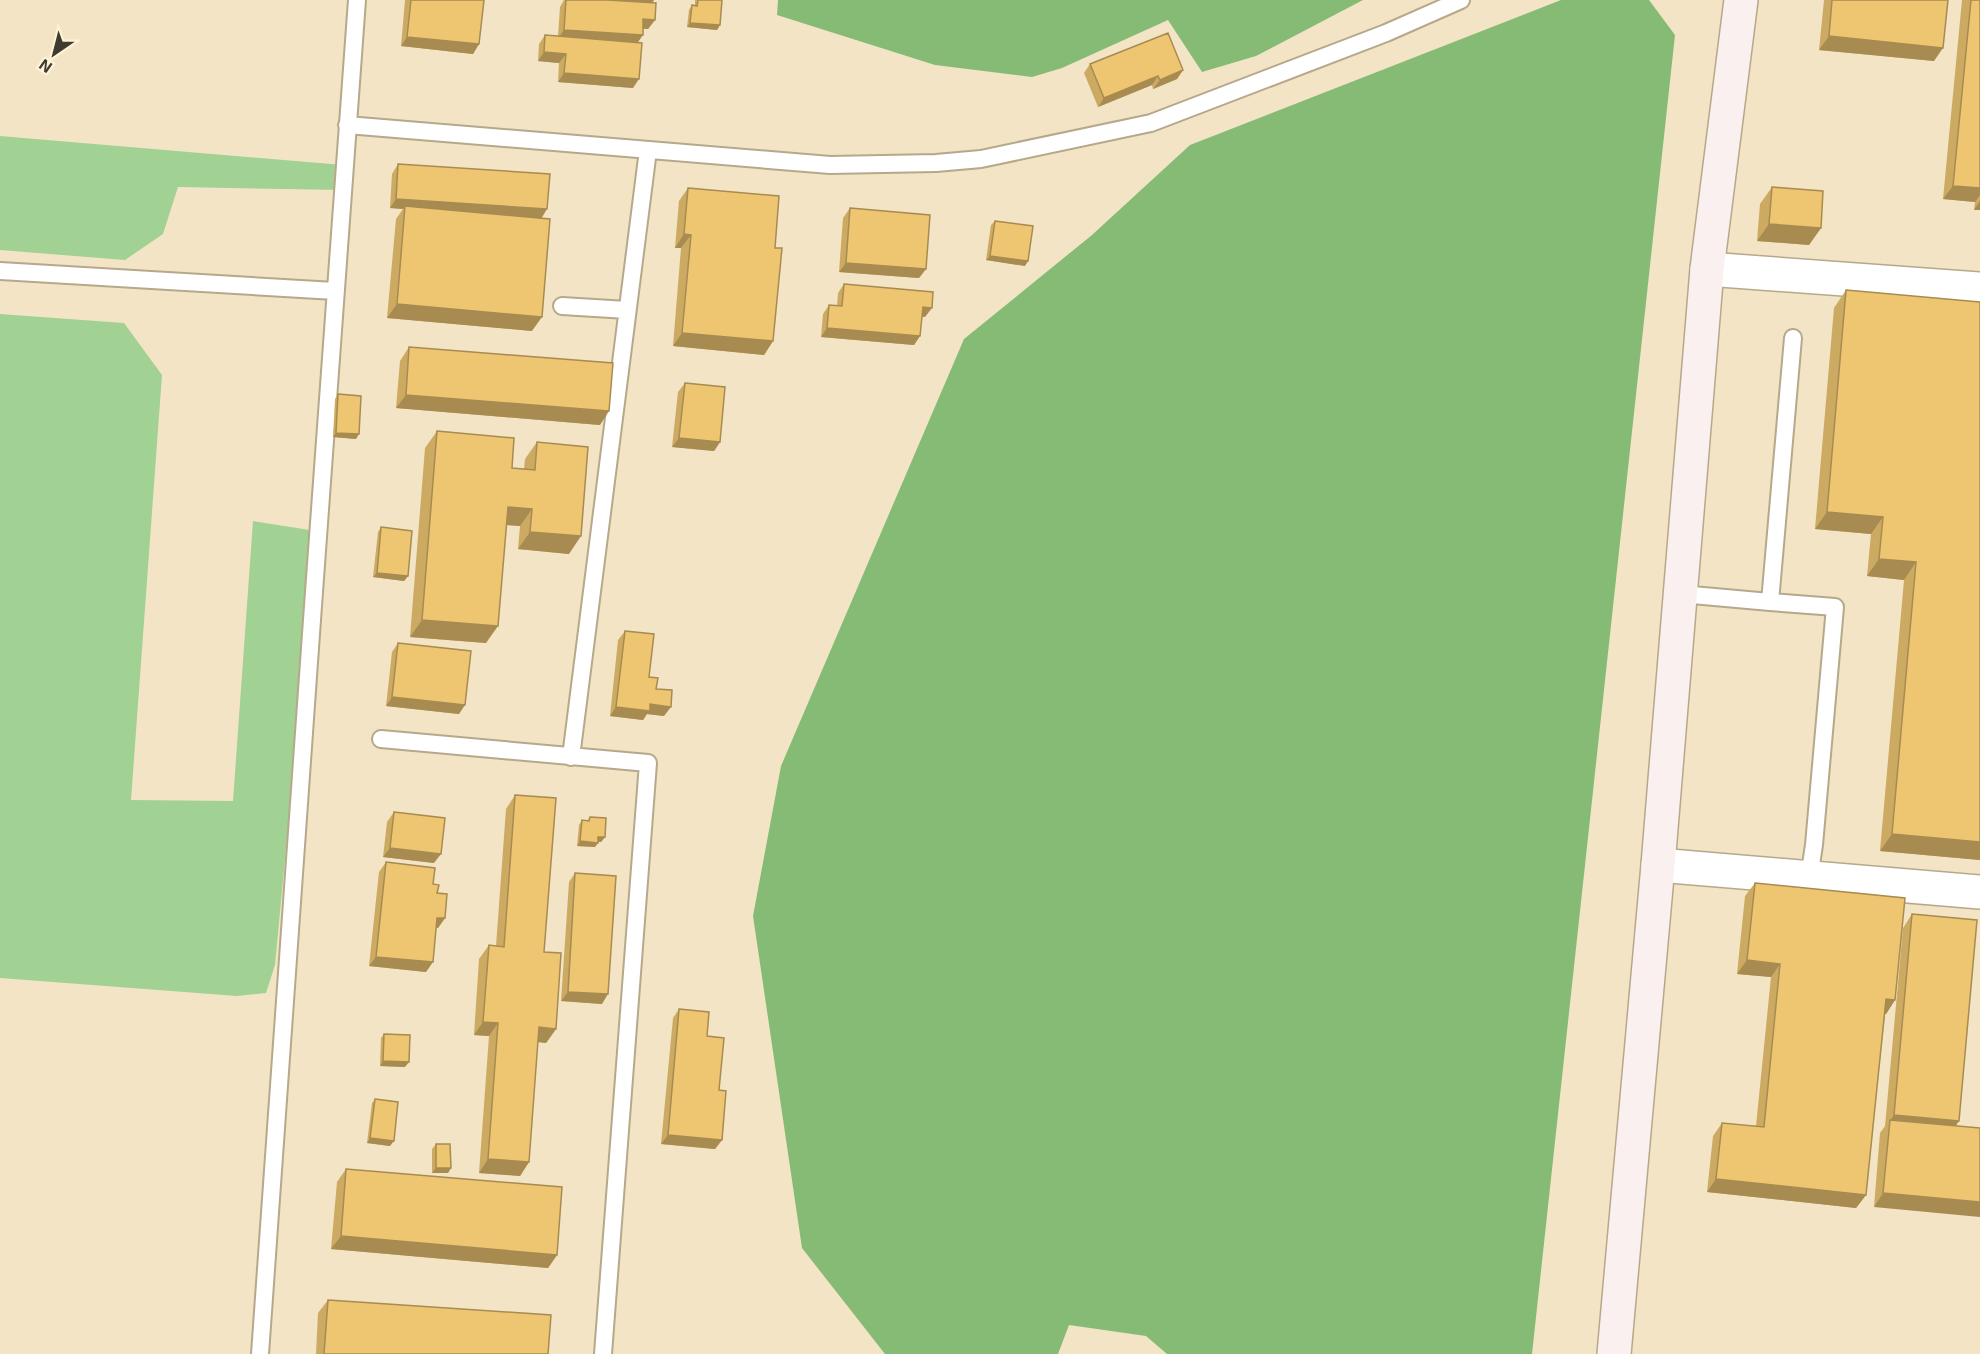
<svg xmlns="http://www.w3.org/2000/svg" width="1980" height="1354" viewBox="0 0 1980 1354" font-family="'Exo 2',sans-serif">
	<rect width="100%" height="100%" fill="#f3e4c5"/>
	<path fill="#a2d194" d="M0 136 343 165V190L178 187 163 234 125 260 0 250Z
		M0 314 124 323 162 375 131 800 233 801 253 521 316 531 275 965 266 993 237 996 0 978Z"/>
	<path fill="#86bb75" d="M778 0H1363L1256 56 1202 72 1168 20 1062 68 1032 77 935 65 777 15Z
		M1561 0H1649L1675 35 1532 1354H1167L1146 1336 1069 1325 1058 1354H885L802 1248 753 916 781 766 964 339 1092 235 1190 145Z"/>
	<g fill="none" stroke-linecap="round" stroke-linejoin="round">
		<defs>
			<path id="lane" d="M347 125 830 165 936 163 981 159 1151 123 1386 33 1461 0
				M0 271 335 291
				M562 306 627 310
				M1793 338 1770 602 1835 607 1814 845 1809 878
				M1681 594 1770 602
				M381 739 648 763 603 1354
				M571 757 648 150
				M260 1354C295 903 321 451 357 0"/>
			<path id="street" d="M1707 269 1980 289
				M1658 865 1980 892"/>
			<path id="secondary" d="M1614 1354 1658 865 1707 269 1741 0"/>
		</defs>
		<use href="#lane" stroke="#b6a88a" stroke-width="20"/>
		<use href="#street" stroke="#b6a88a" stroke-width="36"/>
		<use href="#secondary" stroke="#b6a88a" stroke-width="36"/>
		<use href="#lane" stroke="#fff" stroke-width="16"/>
		<use href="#street" stroke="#fff" stroke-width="33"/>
		<use href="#secondary" stroke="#faf0f0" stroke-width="33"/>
	</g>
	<path fill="#cdaa62" d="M405 0H484L479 44 473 54 401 46Z
		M564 0H654L652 3 655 20 648 29H643L638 42 633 88 558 82 559 63 538 61 539 44 545 35 558 36 560 7Z
		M695 0H722L720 25 717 30 687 27 689 10 692 5H695Z
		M1824 0H1948L1934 61 1819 50Z
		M1962 0H1980V210H1974L1975 202 1943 199Z
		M1090 64 1183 70 1177 79 1153 89 1152 85 1098 107 1084 73Z
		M398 164 541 218 532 331 387 318 396 219 403 209 390 208 392 174Z
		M1772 187 1821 228 1809 245 1757 241 1760 204Z
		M688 188 775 248 773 341 764 355 673 346 681 248H675L679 201Z
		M850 208 926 269 919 278 839 272 843 218Z
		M995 221 1025 266 986 260 991 225Z
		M844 284 925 317H922L920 336 914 345 821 337 823 314 829 305 837 306 838 293Z
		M1846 290 1980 302V860L1880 851 1904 580 1867 576 1871 534 1815 529 1834 308Z
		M409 347 600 425 396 408 400 361Z
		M685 383 720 442 714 451 672 447 678 392Z
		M338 394 356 439 333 437 335 399Z
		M437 431 512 468 524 469 525 459 537 442 569 554 518 549 520 526 506 525 486 643 410 637 425 448Z
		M381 527 408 576 404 581 373 577 378 532Z
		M625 631 656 689 664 716 647 714 643 720 610 716 618 640Z
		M398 643 459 714 386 706 392 652Z
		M515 795 544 952 556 1029 546 1043 538 1042 529 1162 520 1176 479 1173 489 1036 474 1035 479 959 489 945 496 946 506 809Z
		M394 812 434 863 383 857 387 822Z
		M590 817 605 837 601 842H598L595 847 577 846 579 825 582 820 587 821Z
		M386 862 433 884 437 893 445 918 438 928 436 927 426 972 369 966 379 872Z
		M575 873 602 1004 561 1001 569 882Z
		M1755 883 1895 1000 1886 1014H1885L1866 1195 1856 1208 1707 1192 1713 1136 1722 1123 1756 1126 1771 977 1737 974 1745 896Z
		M1912 914 1959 1121 1955 1126 1874 1207 1880 1133 1885 1126 1903 928Z
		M679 1009 707 1036 722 1140 715 1149 661 1144 673 1018Z
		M384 1034 405 1067 380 1066 381 1038Z
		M375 1099 390 1146 367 1143 372 1103Z
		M436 1144 451 1168 448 1173H432V1149Z
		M346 1169 557 1255 548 1268 331 1249 337 1182Z
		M328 1300 548 1354H316L318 1313Z"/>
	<path fill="#a78b50" d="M567 0H654L648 8Z
		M643 19 655 20 648 29 637 28Z
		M690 23 720 25 717 30 687 27Z
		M564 30 643 35 636 45 558 39Z
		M1829 36 1943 48 1934 61 1819 50Z
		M407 37 479 44 473 54 401 46Z
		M544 52 566 54 559 63 538 61Z
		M1183 70 1177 79 1153 89 1160 80Z
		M564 73 639 79 633 88 558 82Z
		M1158 76 1152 85 1098 107 1104 98Z
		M1953 186 1980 188V195L1975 202 1943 199Z
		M396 199 547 209 541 219 405 206 403 209 390 208Z
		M1980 201V210H1974Z
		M1769 224 1821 228 1809 245 1757 241Z
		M684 234 691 235 681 248H675Z
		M990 256 1028 261 1025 266 986 260Z
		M846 263 926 269 919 278 839 272Z
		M397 304 542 317 532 331 387 318Z
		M923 307 932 308 925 317 916 316Z
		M827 328 920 336 914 345 821 337Z
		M682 333 773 341 764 355 673 346Z
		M406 395 609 411 600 425 396 408Z
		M336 433 359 434 356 439 333 437Z
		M679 438 720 442 714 451 672 447Z
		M508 507 532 509 520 526 496 524Z
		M1827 512 1883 517 1871 534 1815 529Z
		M530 532 581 536 569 554 518 549Z
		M1879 559 1916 562 1904 580 1867 576Z
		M377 573 408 576 404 581 373 577Z
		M422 620 498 626 486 643 410 637Z
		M392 697 465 705 459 714 386 706Z
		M650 704 671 707 664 716 647 714 643 720 610 716 616 707Z
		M1892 834 1980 842V860L1880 851Z
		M598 837H605L601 842H595Z
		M580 841 598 843 595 847 577 846Z
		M390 848 441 854 434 863 383 857Z
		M437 918H445L438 928 430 927Z
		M376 957 433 962 426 972 369 966Z
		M1747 960 1780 964 1771 977 1737 974Z
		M568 992 608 994 602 1004 561 1001Z
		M1886 999 1895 1000 1886 1014 1877 1013Z
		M483 1022 498 1023 489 1036 474 1035Z
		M539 1027 556 1029 546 1043 529 1041Z
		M383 1061 409 1062 405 1067 380 1066Z
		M1894 1115 1959 1121 1950 1134 1889 1122Z
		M668 1135 722 1140 715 1149 661 1144Z
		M370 1138 394 1141 390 1146 367 1143Z
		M488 1159 529 1162 520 1176 479 1173Z
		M436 1168H451L448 1173H432Z
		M1716 1179 1866 1195 1856 1208 1707 1192Z
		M1883 1193 1980 1202V1217L1874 1207Z
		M341 1236 557 1255 548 1268 331 1249Z"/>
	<path fill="#eec672" stroke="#a78b50" stroke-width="1.5" d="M411 0H484L479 44 407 37Z
		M566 0H608L656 3 655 20 643 19V35L564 30Z
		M698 0H722L720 25 690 23 692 5 697 6Z
		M1832 0H1948L1943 48 1829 36Z
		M1971 0H1980V188L1953 186Z
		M1168 33 1183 70 1160 80 1158 76 1104 98 1090 64Z
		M545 35 642 43 639 79 564 73 566 54 544 52Z
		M398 164 550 174 547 209 396 199Z
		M1772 187 1823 191 1821 228 1769 224Z
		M688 188 779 196 775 248H782L773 341 682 333 691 235 684 234Z
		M405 206 550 219 542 317 397 304Z
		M850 208 930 215 926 269 846 263Z
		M995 221 1033 226 1028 261 990 256Z
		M844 284 933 292 932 308 923 307 920 336 827 328 829 305 842 306Z
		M1846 290 1980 302V842L1892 834 1916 562 1879 559 1883 517 1827 512Z
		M409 347 613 363 609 411 406 395Z
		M685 383 725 387 720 442 679 438Z
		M338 394 361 396 359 434 336 433Z
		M437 431 514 438 512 468 535 470 537 442 588 447 581 536 530 532 532 509 508 507 498 626 422 620Z
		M381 527 412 531 408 576 377 573Z
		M625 631 654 634 649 677 658 678 656 689 672 690 671 707 650 704V711L616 707Z
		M398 643 471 651 465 705 392 697Z
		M515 795 556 798 544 952 561 953 556 1029 539 1027 529 1162 488 1159 498 1023 483 1022 489 945 504 947Z
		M394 812 445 818 441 854 390 848Z
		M590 817 606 818 605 837H598V843L580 841 582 820 589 821Z
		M386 862 435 868 433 884 439 885 437 893 447 894 445 918H437L433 962 376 957Z
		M575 873 616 876 608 994 568 992Z
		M1755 883 1905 898 1895 1000 1886 999 1866 1195 1716 1179 1722 1123 1764 1127 1780 964 1747 960Z
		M1912 914 1977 920 1959 1121 1894 1115Z
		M679 1009 709 1012 707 1036 724 1038 719 1090 726 1091 722 1140 668 1135Z
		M384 1034 410 1035 409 1062 383 1061Z
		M375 1099 398 1102 394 1141 370 1138Z
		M1890 1120 1980 1128V1202L1883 1193Z
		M436 1144H450L451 1168H436Z
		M346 1169 562 1187 557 1255 341 1236Z
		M328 1300 551 1315 548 1354H324Z"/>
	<g transform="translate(54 54) rotate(215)" stroke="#fef2d9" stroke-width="4.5" paint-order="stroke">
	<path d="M0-4.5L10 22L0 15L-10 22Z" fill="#413b2f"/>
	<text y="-9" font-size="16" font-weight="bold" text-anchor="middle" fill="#413b2f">N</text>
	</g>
</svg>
